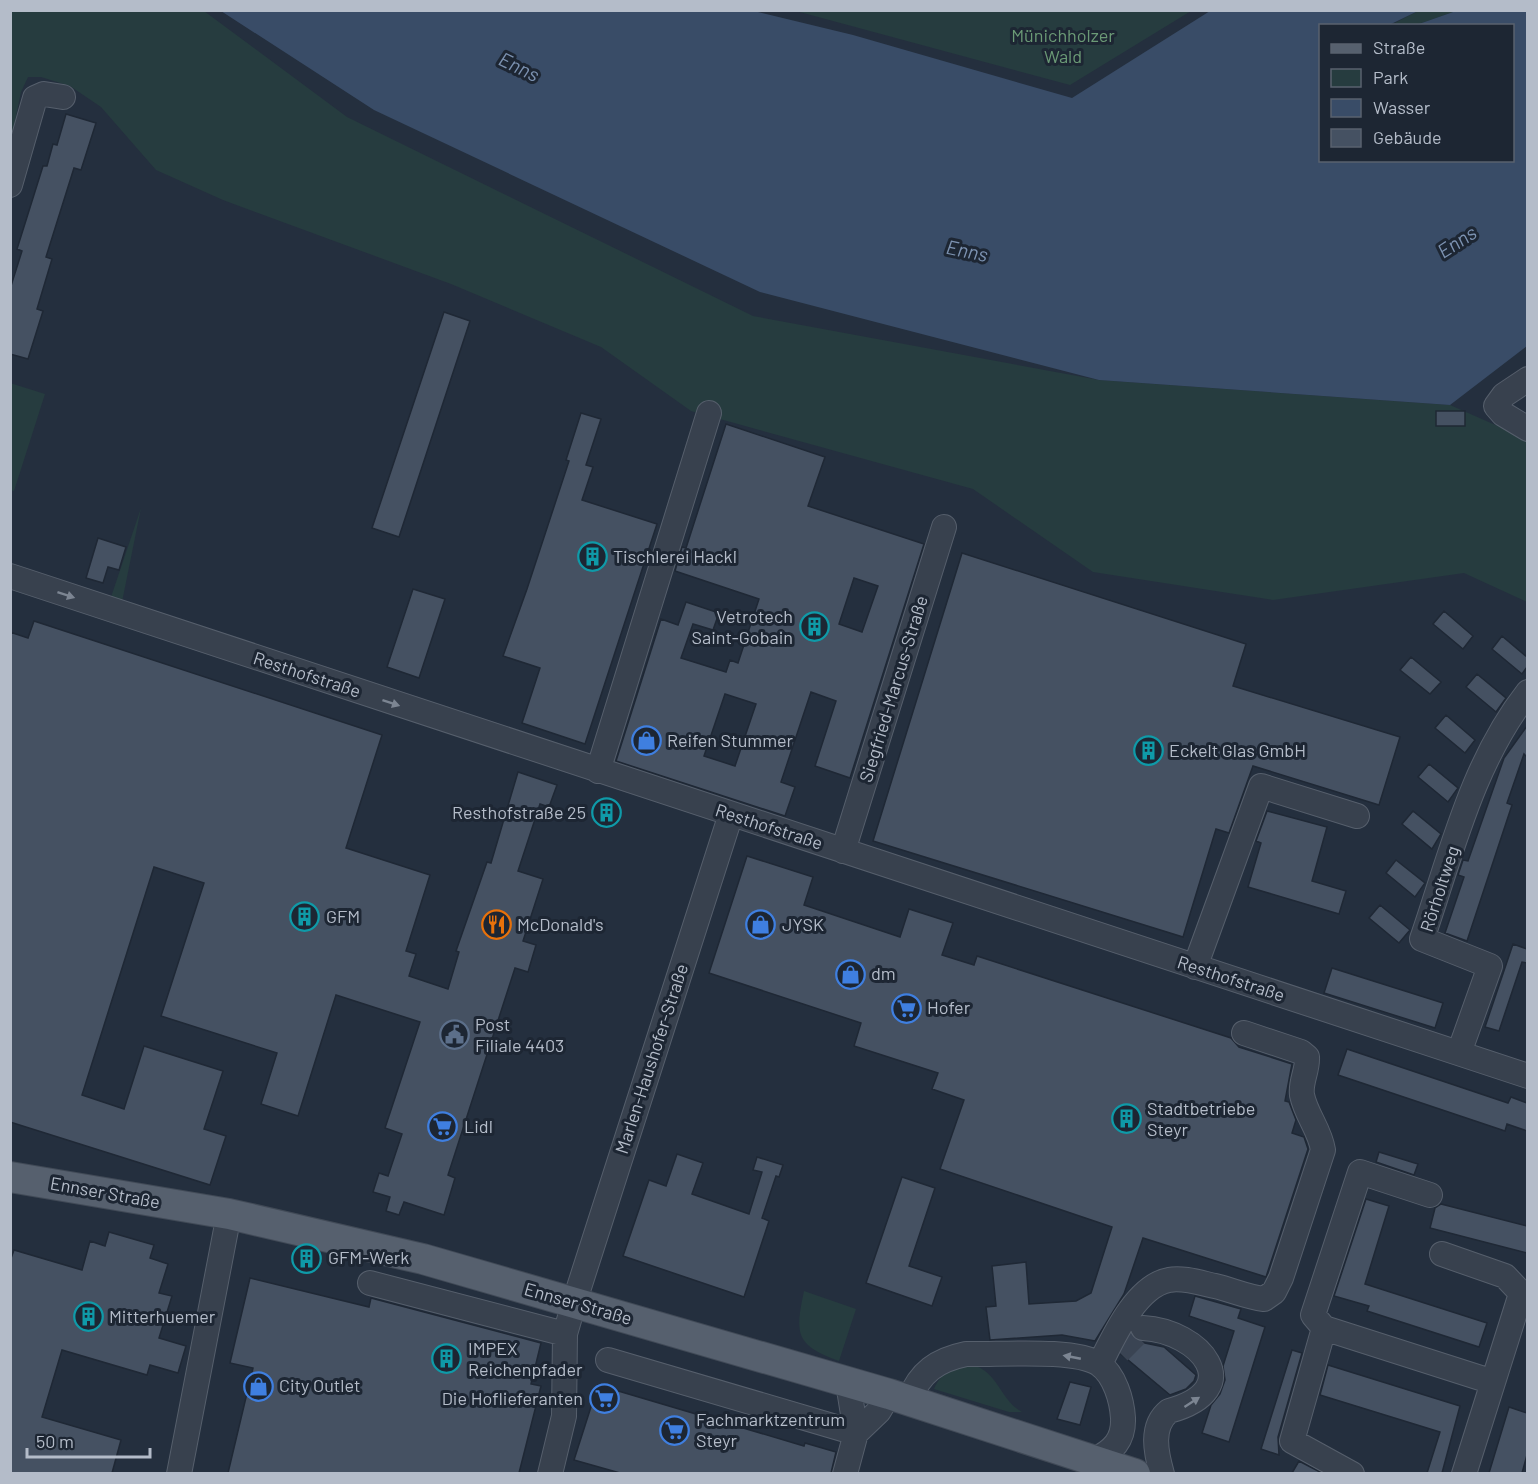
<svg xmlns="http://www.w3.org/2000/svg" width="1538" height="1484" viewBox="0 0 1538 1484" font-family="Barlow,sans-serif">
	<rect width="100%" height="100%" fill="#242f3e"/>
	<path fill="#263c3f" d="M11 11H204L347 117 753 316 1099 380 1450 405 1527 439V602L1464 573 1273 600 1093 572 973 489 691 411 601 347 451 284 223 200 156 170 101 107 70 86 41 77H28L21 92 11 140Z
		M796 11H1191L1070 85Z
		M1418 11H1456L1416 25 1389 26Z
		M10 383 45 394 14 491 10 490Z
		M141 508 122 602 109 603Z
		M804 1291 856 1309 839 1361C795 1345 795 1334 804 1291Z
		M973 1365C999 1373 1000 1400 1022 1412H1009L934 1389C943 1370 952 1367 973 1365Z"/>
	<path fill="#394c67" d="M221 11H754L853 35 1072 98 1210 11H1418L1389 25 1320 26V160H1512V26L1416 25 1456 11H1527V346L1450 405 1099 380 760 292 374 110Z"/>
	<path fill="#455162" stroke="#1f2835" stroke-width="1.5" fill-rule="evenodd" d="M66 114 96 123 81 170 74 168 46 257 52 259 37 309 43 311 28 359 10 354V289L22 251 17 249 43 166H47L53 144 57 145Z
		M444 312 470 321 399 537 372 528Z
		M1436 411H1465V426H1436Z
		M581 413 601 419 586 465 593 467 582 500 657 524 585 744 522 723 540 668 503 656 527 589 569 461 566 460Z
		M726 424 825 457 808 506 924 544 850 778 815 766 836 701 811 692 781 782 795 787 785 816 616 761 661 619 678 625 686 602 719 613 713 630 693 624 681 658 726 672 730 660 738 663 759 599 675 571 682 547 686 548ZM854 578 878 586 862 632 839 624ZM725 694 756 704 735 766 704 756Z
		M98 538 126 547 119 570 108 567 103 583 86 578Z
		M962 553 1246 644 1233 686 1400 737 1379 805 1253 766 1229 833 1216 829 1183 937 873 841Z
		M413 589 445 599 419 678 387 667Z
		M1444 611 1473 636 1463 649 1433 624Z
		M34 621 382 735 346 848 430 875 406 951 416 954 409 976 448 989 459 952 456 951 487 862 491 863 518 772 557 785 549 807 540 804 518 871 543 879 523 941 536 945 528 972 515 968 448 1175 455 1178 444 1215 404 1202 399 1215 386 1211 390 1197 373 1192 379 1173 388 1176 402 1134 385 1128 420 1022 336 995 298 1116 261 1104 277 1053 161 1016 204 883 154 867 82 1095 124 1109 144 1046 223 1071 204 1129 226 1136 210 1185 10 1122V632L28 638Z
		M1502 636 1527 657V667L1522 674 1492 649Z
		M1411 657 1441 682 1430 694 1400 670Z
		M1477 674 1506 698 1496 712 1466 687Z
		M1446 715 1475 740 1465 753 1435 728Z
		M1527 726V757L1524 754 1507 803 1512 805 1467 941 1445 933 1464 877 1458 875 1463 860 1468 861 1504 758Z
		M1429 764 1458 788 1448 802 1418 777Z
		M1267 811 1327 827 1312 881 1346 891 1339 914 1248 887 1261 843 1256 841Z
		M1413 811 1441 834 1432 849 1402 824Z
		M747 856 813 877 804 905 900 937 909 909 953 923 942 955 974 965 977 956 1231 1038 1239 1047 1292 1064 1285 1101 1289 1102 1296 1120 1292 1133 1304 1137 1308 1149 1266 1277 1143 1238 1124 1294 1095 1341 1062 1335 990 1340 986 1307 996 1306 992 1266 1026 1262 1029 1304 1076 1301 1091 1293 1112 1227 940 1169 964 1100 932 1089 938 1073 854 1046 861 1023 709 973Z
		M1396 860 1425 883 1415 897 1386 873Z
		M1380 905 1410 930 1399 943 1369 918Z
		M1513 944 1527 949V963L1522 962 1499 1031 1485 1027Z
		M1332 968 1443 1003 1435 1028 1324 993Z
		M1347 1049 1508 1103 1511 1097 1527 1103V1131L1507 1124 1505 1131 1338 1075Z
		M1379 1152 1418 1164 1414 1175 1376 1162Z
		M677 1154 703 1163 692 1194 749 1214 762 1172 753 1170 757 1157 783 1165 779 1177 776 1176 762 1218 769 1221 744 1297 623 1256 649 1180 666 1186Z
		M902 1177 935 1188 909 1266 942 1277 932 1306 866 1283Z
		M1366 1199 1389 1206 1365 1284 1487 1323 1479 1347 1367 1311 1369 1306 1334 1296Z
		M1441 1204 1527 1226V1253L1430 1228 1435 1208Z
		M109 1232 154 1245 150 1258 168 1264 159 1293 172 1296 159 1338 186 1346 178 1373 150 1365 147 1375 62 1350 42 1417 121 1440 112 1473H10V1261L14 1250 82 1270 90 1241 105 1246Z
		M250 1278 369 1307 371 1298 541 1343 531 1384 541 1386 519 1473H228L253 1368 230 1363Z
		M1195 1296 1241 1309 1238 1318 1265 1327 1229 1442 1202 1433 1211 1405 1220 1394 1225 1380 1223 1366 1234 1331 1189 1316Z
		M1131 1335 1140 1342 1164 1347 1196 1375 1194 1381 1186 1389 1170 1395 1121 1354Z
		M1292 1350 1302 1353 1278 1437 1279 1455 1261 1449Z
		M1328 1365 1460 1406 1442 1473H1427L1440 1432 1320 1395Z
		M1070 1382 1091 1387 1080 1425 1057 1419Z
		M598 1385 804 1446 805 1443 836 1452 831 1473H620L574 1460Z
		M1509 1407 1527 1413V1455L1522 1473H1489Z
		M1299 1461 1322 1473H1292Z"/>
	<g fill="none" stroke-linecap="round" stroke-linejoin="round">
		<path stroke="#3a4453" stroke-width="24" stroke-dasharray="24 12" stroke-linecap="butt" d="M1119 1352 1143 1328"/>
		<defs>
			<path id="minor" d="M10 185 35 98 44 94 63 97
				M1528 379 1504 395 1496 406 1503 414 1528 429
				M10 576 1528 1076
				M598 771 709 413
				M843 851 944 527
				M1195 967 1261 786 1357 816
				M1459 1053 1490 966 1422 939C1451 855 1472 763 1528 692
				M1442 1254 1505 1276 1523 1295
				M370 1283 565 1334
				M1143 1328C1200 1331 1249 1389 1169 1411 1150 1426 1156 1453 1162 1474
				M1324 1328 1313 1315 1360 1172 1430 1195
				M1324 1328 1292 1441 1352 1474
				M1324 1328 1493 1382
				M608 1360 856 1433
				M1100 1364C1113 1338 1136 1286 1169 1280 1182 1277 1201 1283 1215 1286 1232 1290 1247 1297 1264 1299L1274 1292 1281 1278 1323 1150C1320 1130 1306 1115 1302 1095 1300 1082 1308 1070 1307 1057L1301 1052 1244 1033
				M909 1400C920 1372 937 1360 966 1354 998 1355 1074 1348 1099 1364 1115 1375 1122 1401 1123 1418 1124 1440 1113 1451 1094 1460
				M856 1433 879 1411 889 1394
				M179 1474 229 1214
				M550 1474 564 1416 565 1334 574 1303 731 814
				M845 1474 856 1433 848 1383
				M1464 1474 1519 1300 1528 1293"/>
			<path id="major" d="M10 1177 229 1214 423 1259 889 1394 1135 1474"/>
		</defs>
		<use href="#minor" stroke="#565f6c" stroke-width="26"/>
		<use href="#major" stroke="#414a57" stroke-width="32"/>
		<use href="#minor" stroke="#38414e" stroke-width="24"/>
		<use href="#major" stroke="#56606e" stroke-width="30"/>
	</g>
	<defs><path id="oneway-solid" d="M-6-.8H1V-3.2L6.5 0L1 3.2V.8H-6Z" transform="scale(1.5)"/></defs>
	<g fill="#7c8592">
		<use href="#oneway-solid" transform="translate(66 595) rotate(18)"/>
		<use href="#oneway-solid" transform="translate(391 703) rotate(18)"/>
		<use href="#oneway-solid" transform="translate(1072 1357) rotate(-169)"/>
		<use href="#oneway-solid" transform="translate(1192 1402) rotate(-33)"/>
	</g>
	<defs>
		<symbol id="building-ring" viewBox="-11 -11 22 22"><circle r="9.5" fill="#1d2633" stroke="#0f9aa8" stroke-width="1.5"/><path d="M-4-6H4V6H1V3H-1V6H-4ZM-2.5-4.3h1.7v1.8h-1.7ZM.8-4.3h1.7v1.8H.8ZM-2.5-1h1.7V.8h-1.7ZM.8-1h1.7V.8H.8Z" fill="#0f9aa8"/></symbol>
		<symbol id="shop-ring" viewBox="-11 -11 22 22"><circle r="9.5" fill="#1d2633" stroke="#3f7fe0" stroke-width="1.5"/><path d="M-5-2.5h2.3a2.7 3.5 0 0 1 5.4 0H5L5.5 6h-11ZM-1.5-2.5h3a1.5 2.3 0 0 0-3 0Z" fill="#3f7fe0"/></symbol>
		<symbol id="restaurant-ring" viewBox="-11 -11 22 22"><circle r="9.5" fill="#1d2633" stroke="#e8710a" stroke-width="1.5"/><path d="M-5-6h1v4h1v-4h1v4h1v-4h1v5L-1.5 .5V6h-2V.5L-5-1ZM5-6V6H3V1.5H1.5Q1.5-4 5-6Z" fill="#e8710a"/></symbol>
		<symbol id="supermarket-ring" viewBox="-11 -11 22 22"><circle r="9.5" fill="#1d2633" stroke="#3f7fe0" stroke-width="1.5"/><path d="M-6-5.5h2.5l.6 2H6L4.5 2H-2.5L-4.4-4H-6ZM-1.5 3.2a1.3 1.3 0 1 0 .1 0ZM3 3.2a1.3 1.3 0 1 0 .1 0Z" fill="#3f7fe0"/></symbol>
		<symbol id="civic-ring" viewBox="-11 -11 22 22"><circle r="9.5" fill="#1d2633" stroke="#5c6f8a" stroke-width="1.5"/><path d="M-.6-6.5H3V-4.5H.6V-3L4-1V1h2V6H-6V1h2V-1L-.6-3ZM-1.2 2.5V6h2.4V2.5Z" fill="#5c6f8a"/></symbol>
	</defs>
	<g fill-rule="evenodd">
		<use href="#building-ring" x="576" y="540" width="33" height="33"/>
		<use href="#building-ring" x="798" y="610" width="33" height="33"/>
		<use href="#shop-ring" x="630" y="724" width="33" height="33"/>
		<use href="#building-ring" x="1132" y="734" width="33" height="33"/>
		<use href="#building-ring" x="590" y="796" width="33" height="33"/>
		<use href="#building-ring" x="288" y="900" width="33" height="33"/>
		<use href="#restaurant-ring" x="480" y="908" width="33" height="33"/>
		<use href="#shop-ring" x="744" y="908" width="33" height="33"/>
		<use href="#shop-ring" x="834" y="958" width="33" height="33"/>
		<use href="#supermarket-ring" x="890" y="992" width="33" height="33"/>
		<use href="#civic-ring" x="438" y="1018" width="33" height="33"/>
		<use href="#building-ring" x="1110" y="1102" width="33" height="33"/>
		<use href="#supermarket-ring" x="426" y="1110" width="33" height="33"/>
		<use href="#building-ring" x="290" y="1242" width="33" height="33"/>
		<use href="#building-ring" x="72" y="1300" width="33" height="33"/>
		<use href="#building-ring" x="430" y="1342" width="33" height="33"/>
		<use href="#shop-ring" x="242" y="1370" width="33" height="33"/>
		<use href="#supermarket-ring" x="588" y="1382" width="33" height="33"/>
		<use href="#supermarket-ring" x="658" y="1414" width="33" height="33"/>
	</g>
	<g text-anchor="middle" stroke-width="6" stroke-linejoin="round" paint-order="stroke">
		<g font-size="18" fill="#6b9a76" stroke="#1d2633">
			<text x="1063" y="42">Münichholzer<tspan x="1063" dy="21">Wald</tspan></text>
		</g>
		<g font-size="18" fill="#b4bcc9" stroke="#1d2633" text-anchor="start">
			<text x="613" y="563">Tischlerei Hackl</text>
			<text x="793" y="623" text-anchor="end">Vetrotech<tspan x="793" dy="21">Saint-Gobain</tspan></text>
			<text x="667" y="747">Reifen Stummer</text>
			<text x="1169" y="757">Eckelt Glas GmbH</text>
			<text x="586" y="819" text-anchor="end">Resthofstraße 25</text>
			<text x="326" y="923">GFM</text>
			<text x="517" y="931">McDonald's</text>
			<text x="782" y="931">JYSK</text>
			<text x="871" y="980">dm</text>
			<text x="927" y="1014">Hofer</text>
			<text x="475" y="1031">Post<tspan x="475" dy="21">Filiale 4403</tspan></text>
			<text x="1147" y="1115">Stadtbetriebe<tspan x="1147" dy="21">Steyr</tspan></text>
			<text x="464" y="1133">Lidl</text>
			<text x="328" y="1264">GFM-Werk</text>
			<text x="109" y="1323">Mitterhuemer</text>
			<text x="468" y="1355">IMPEX<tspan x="468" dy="21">Reichenpfader</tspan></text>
			<text x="279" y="1392">City Outlet</text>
			<text x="583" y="1405" text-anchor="end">Die Hoflieferanten</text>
			<text x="696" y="1426">Fachmarktzentrum<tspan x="696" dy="21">Steyr</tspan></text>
		</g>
		<g font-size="18" fill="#b4bcc9" stroke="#1d2633">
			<text transform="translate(307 675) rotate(18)" y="6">Resthofstraße</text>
			<text transform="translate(894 689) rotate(-73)" y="6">Siegfried-Marcus-Straße</text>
			<text transform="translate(769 827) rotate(18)" y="6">Resthofstraße</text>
			<text transform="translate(1440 889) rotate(-72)" y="6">Rörholtweg</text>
			<text transform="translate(1231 979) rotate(18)" y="6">Resthofstraße</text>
			<text transform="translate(652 1059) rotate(-72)" y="6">Marlen-Haushofer-Straße</text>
			<text transform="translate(105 1193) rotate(10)" y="6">Ennser Straße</text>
			<text transform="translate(578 1304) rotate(16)" y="6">Ennser Straße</text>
		</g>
		<g font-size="20" font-style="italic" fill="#7c92b1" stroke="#1d2633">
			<text transform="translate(519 67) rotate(26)" y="7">Enns</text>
			<text transform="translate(1457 242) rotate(-33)" y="7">Enns</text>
			<text transform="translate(967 251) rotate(12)" y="7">Enns</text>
		</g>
	</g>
	<rect width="1538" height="1484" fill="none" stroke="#b4bcc9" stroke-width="24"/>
	<rect x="1319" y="24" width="195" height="138" fill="#1d2633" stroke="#59626f" stroke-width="1.5"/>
	<rect x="1331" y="44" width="30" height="9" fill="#56606e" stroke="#59626f" stroke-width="1.5"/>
	<text x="1373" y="54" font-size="18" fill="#b4bcc9">Straße</text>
	<rect x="1331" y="69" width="30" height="18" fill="#263c3f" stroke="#59626f" stroke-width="1.5"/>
	<text x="1373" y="84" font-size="18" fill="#b4bcc9">Park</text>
	<rect x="1331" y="99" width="30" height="18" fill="#394c67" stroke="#59626f" stroke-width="1.5"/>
	<text x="1373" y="114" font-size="18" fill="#b4bcc9">Wasser</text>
	<rect x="1331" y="129" width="30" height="18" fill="#455162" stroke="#59626f" stroke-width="1.5"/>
	<text x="1373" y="144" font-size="18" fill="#b4bcc9">Gebäude</text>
	<path d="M27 1448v9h123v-9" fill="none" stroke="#b4bcc9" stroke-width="3"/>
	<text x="36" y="1448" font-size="18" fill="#b4bcc9" stroke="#1d2633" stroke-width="4.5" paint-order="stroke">50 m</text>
</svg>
